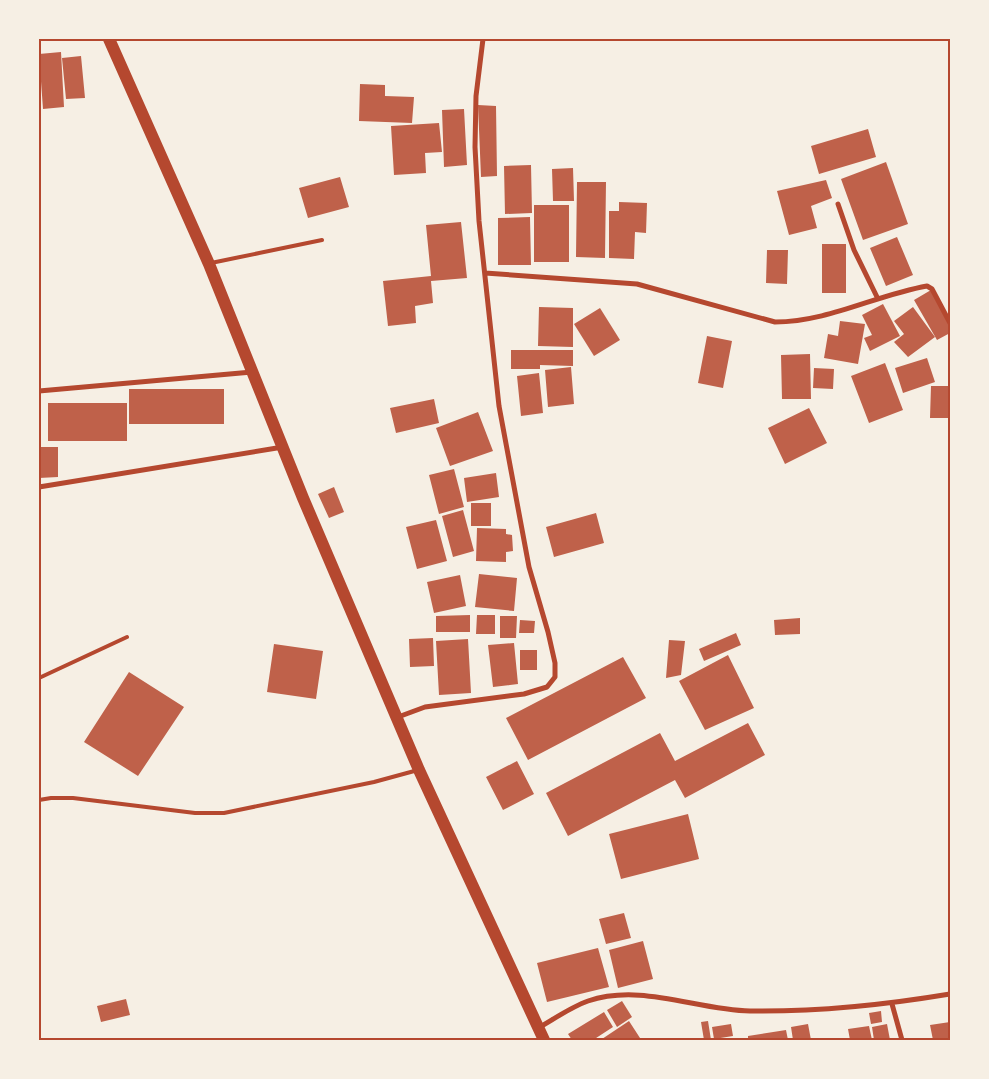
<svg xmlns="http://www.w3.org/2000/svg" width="989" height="1079" viewBox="0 0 989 1079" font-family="'Fira Sans Condensed',sans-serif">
	<rect width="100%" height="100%" fill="#f6efe4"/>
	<path fill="#bf614a" d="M61 52 64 107 43 109 39 54Z
		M81 56 85 98 66 99 62 58Z
		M360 84 385 85V96L414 97 412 123 359 121Z
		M478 105 496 106 497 176 481 177Z
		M464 109 467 165 444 167 442 110Z
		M439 123 442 152 425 153 426 173 394 175 391 126Z
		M868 129 876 157 819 174 811 146Z
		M886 162 908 224 863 240 841 179Z
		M531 165 532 213 505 214 504 166Z
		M573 168 574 201H553L552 169Z
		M340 177 349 207 308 218 299 188Z
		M826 180 832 198 811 206 817 228 789 235 777 191Z
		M577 182H606L605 258 576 257Z
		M619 202 647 203 646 233 635 232 634 259 609 258V211H619Z
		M534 205H569V262H534Z
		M530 217 531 265H498V218Z
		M461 222 467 278 431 281 433 303 415 306 416 323 388 326 383 281 431 276 426 225Z
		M897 237 913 275 886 286 870 248Z
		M822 244H846V293H822Z
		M767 250H788L787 284 766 283Z
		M931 290 950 324V333L937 340 914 300Z
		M883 304 900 336 870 351 864 338 872 335 862 315Z
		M539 307 573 308V347L538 346Z
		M913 307 935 337 908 357 894 342 904 334 894 321Z
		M600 308 620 340 594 356 574 324Z
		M840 321 865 324 858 364 824 358 828 334 838 336Z
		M707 336 732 341 723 388 698 383Z
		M511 350H573V366L540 365V369H511Z
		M810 354 811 399H782L781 355Z
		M927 358 935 382 903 393 895 368Z
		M885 363 903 410 869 423 851 376Z
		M571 367 574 404 548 407 545 370Z
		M814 368 834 369 833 389 813 388Z
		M539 373 543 413 521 416 517 376Z
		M931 386H950V418H930Z
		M129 389H224V424H129Z
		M434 399 439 423 396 433 390 408Z
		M48 403H127V441H48Z
		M809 408 827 443 785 464 768 428Z
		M478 412 493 451 450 466 436 428Z
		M39 447H58V477L39 478Z
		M454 469 464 507 439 514 429 475Z
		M496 473 499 497 467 502 464 478Z
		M334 487 344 512 329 518 318 494Z
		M471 503H491V526H471Z
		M463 510 474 551 453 557 442 516Z
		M596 513 604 543 554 557 546 527Z
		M436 520 447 561 417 569 406 527Z
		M477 528 506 529V534L512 535 513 551 506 552V562L476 561Z
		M479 574 517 578 514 611 475 607Z
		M460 575 466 606 434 613 427 582Z
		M470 615V632H436V616Z
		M477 615H495V634H476Z
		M500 616H517L516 638H500Z
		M800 618V634L775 635 774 620Z
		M520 620 535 621 534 633H519Z
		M736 633 741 645 704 661 699 649Z
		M433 638 434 666 410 667 409 639Z
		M468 639 471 693 439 695 436 641Z
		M669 640 685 641 681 675 666 678Z
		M514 643 518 684 493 687 488 645Z
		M274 644 323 651 316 699 267 692Z
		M520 650H537V670H520Z
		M728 655 754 708 705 730 679 681Z
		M623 657 646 698 528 760 506 718Z
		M129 672 184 707 138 776 84 742Z
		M748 723 765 755 685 798 675 780 568 836 546 793 660 733 675 761Z
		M517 761 534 794 503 810 486 777Z
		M688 814 699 859 621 879 609 834Z
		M624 913 631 938 606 944 599 919Z
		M643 941 653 979 618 988 609 950Z
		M598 948 609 987 547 1002 537 963Z
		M126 999 130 1015 101 1022 97 1006Z
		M622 1001 632 1017 617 1027 607 1010Z
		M881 1011 882 1022 871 1024 869 1013Z
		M604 1012 613 1027 593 1040H572L568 1034Z
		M629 1021 640 1038 636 1040H603L602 1039Z
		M708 1021 711 1040H704L701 1022Z
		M950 1022V1040H933L930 1025Z
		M731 1024 733 1036 714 1039 712 1027Z
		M808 1024 811 1040H793L791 1027Z
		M887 1024 890 1040H874L872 1027Z
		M869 1026 872 1040H850L848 1029Z
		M786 1030 788 1040H748V1036Z"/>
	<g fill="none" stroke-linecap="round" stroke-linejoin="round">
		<path stroke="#b5482f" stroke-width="4" d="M211 263 322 240
			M39 678 127 637
			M39 800 51 798H73L195 813H224L374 782 418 770"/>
		<path stroke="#b5482f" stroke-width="5" d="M838 204 854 250 878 299
			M485 273 637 284 775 322C828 322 876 295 927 286L932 289 950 323
			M39 391 252 372
			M39 487 283 447
			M398 717 425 707 524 694 547 687 555 677V663L548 632 529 567 499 406 479 221 475 147 476 96 483 39
			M892 1004 902 1040
			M538 1028C554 1019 571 1007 588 1001 641 983 697 1010 750 1011 817 1012 884 1005 950 994"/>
		<path stroke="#b5482f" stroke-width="12" d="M109 39 209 264 303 498 419 770 544 1040"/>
	</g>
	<rect width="989" height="1079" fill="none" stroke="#f6efe4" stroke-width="80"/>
	<rect x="40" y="40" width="909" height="999" fill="none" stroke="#b5482f" stroke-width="2"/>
</svg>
